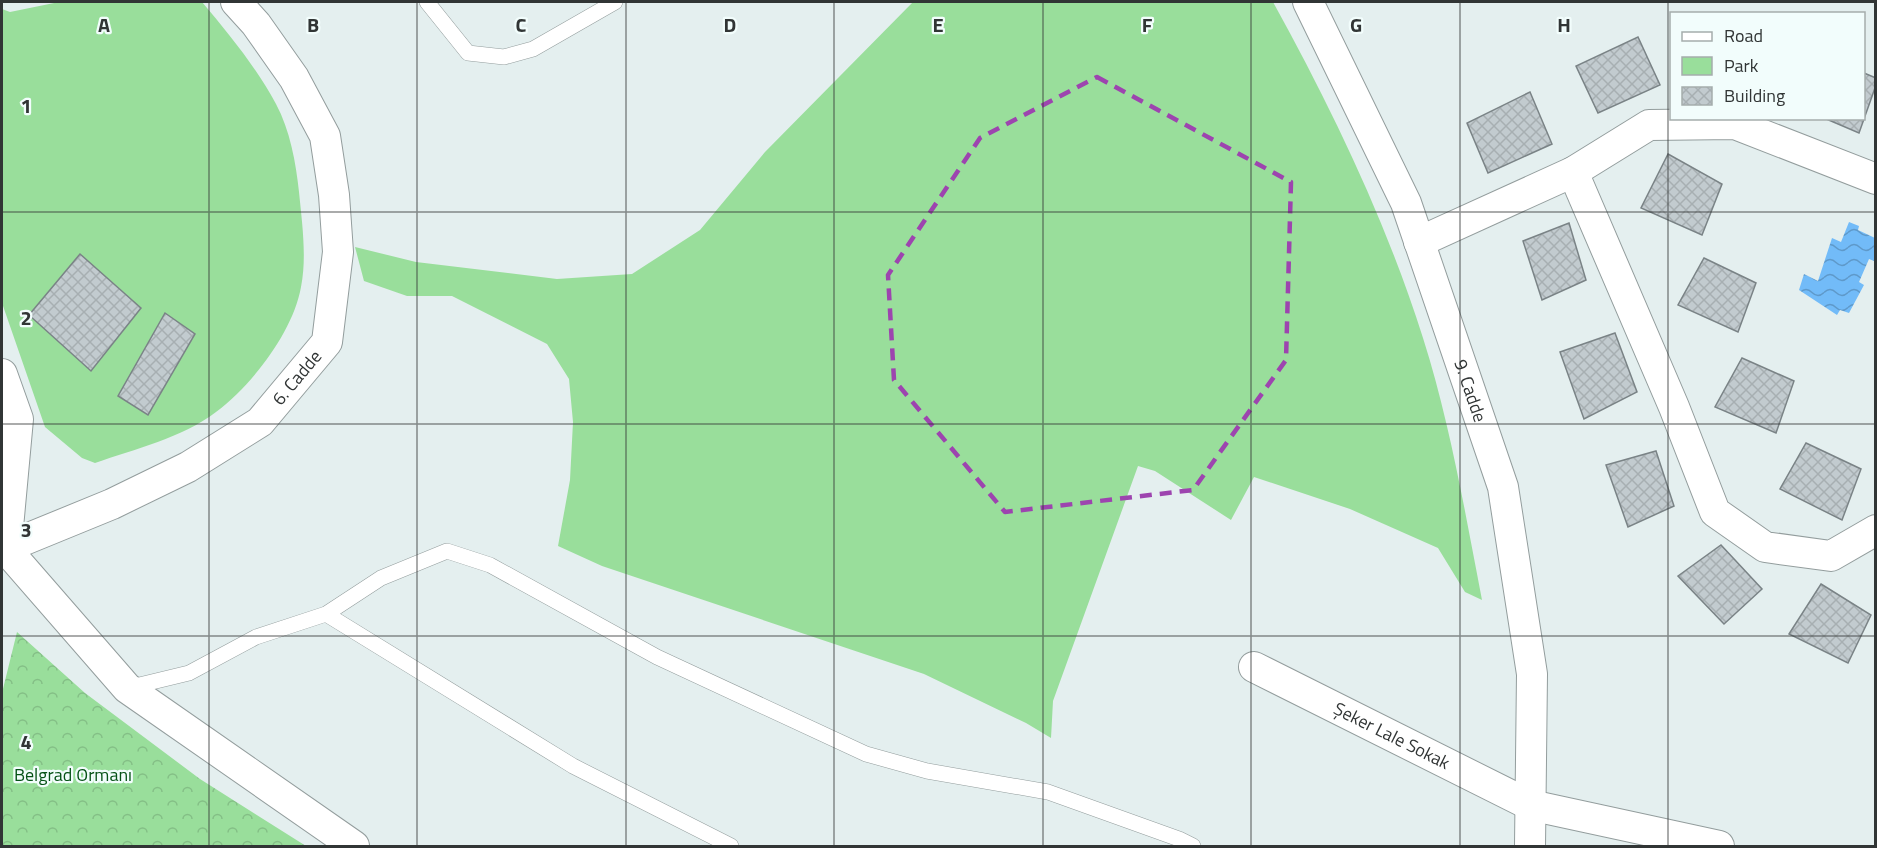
<svg xmlns="http://www.w3.org/2000/svg" width="1877" height="848" viewBox="0 0 1877 848" font-family="'Titillium Web',sans-serif">
	<defs>
		<pattern id="forest-crowns" width="20" height="18" patternUnits="userSpaceOnUse" patternTransform="scale(1.5)"><rect width="20" height="18" fill="#99de9b"/><path d="M2 6a3 3 0 1 1 6 0M12 15a3 3 0 1 1 6 0" fill="none" stroke="#84bf86"/></pattern>
		<pattern id="water-waves" width="16" height="10" patternUnits="userSpaceOnUse" patternTransform="scale(1.5)"><rect width="16" height="10" fill="#72bbf8"/><path d="M0 5q4-4 8 0t8 0" fill="none" stroke="#5e99ca"/></pattern>
		<pattern id="building-cross-hatch" width="8" height="8" patternUnits="userSpaceOnUse" patternTransform="scale(1.5)"><rect width="8" height="8" fill="#c2cbcf"/><path d="M0 0l8 8M0 8l8-8" fill="none" stroke="#a7afb2"/></pattern>
	</defs>
	<rect width="100%" height="100%" fill="#e4efef"/>
	<path fill="#99de9b" d="M59 2H202C229 34 256 67 276 104 290 130 296 163 299 192 302 222 307 257 301 287 293 332 252 385 216 412 182 438 135 449 95 463L82 458 45 427 2 303V9L10 12Z
		M913 2H1273C1332 109 1386 221 1423 338 1450 423 1465 512 1482 600L1465 592 1438 548 1350 509 1254 477 1231 520 1155 471 1138 466 1053 701 1051 738 1026 723 924 674 602 566 558 546 570 480 573 422 569 379 547 344 452 296H407L364 281 355 247 416 262 557 279 632 274 700 230 765 152Z"/>
	<path fill="url(#forest-crowns)" d="M17 632 85 693 200 779 306 846H2V693Z"/>
	<path fill="url(#water-waves)" d="M1849 222 1859 226 1858 230 1875 238V258L1874 261 1869 259 1859 282 1864 285 1849 313 1840 310 1837 315 1799 290 1804 274 1818 281 1832 238 1841 242Z"/>
	<path fill="url(#building-cross-hatch)" stroke="#7a8386" stroke-width="1.5" d="M1638 37 1660 85 1598 113 1576 66Z
		M1864 73 1876 78V85L1859 133 1824 118H1864Z
		M1530 92 1552 144 1488 173 1467 123Z
		M1668 154 1722 184 1702 235 1641 208Z
		M1569 223 1586 280 1542 300 1523 241Z
		M80 254 141 308 91 371 29 315Z
		M1704 258 1756 283 1738 332 1678 305Z
		M165 313 195 334 148 415 118 396Z
		M1615 333 1637 392 1584 419 1560 352Z
		M1742 358 1794 381 1776 433 1715 407Z
		M1806 443 1861 469 1842 520 1780 489Z
		M1656 451 1674 506 1628 527 1606 465Z
		M1721 545 1762 589 1724 624 1678 576Z
		M1821 584 1871 615 1848 663 1789 634Z"/>
	<g fill="none" stroke-linecap="round" stroke-linejoin="round">
		<defs>
			<path id="service" d="M427 2 468 53 504 57 533 49 615 2
				M326 614 573 766 731 846
				M127 688 189 673 256 637 326 614 381 578 447 551 490 565 657 657 866 754 927 771 1048 792 1179 839 1193 846"/>
			<g id="minor">
				<path id="s1" d="M1308 2 1406 203 1503 487 1532 674 1530 846"/>
				<path d="M1573 172 1674 407 1715 512 1765 547 1831 556 1876 530"/>
				<path d="M1419 242 1573 172 1649 125 1735 124 1876 179"/>
				<path d="M2 374 18 419 6 549 127 688 354 846"/>
				<path id="s2" d="M2 549 112 504 188 467 260 422 327 342 338 252 334 195 325 136 294 78 256 24 236 2"/>
				<path id="s3" d="M1254 667 1530 805 1719 846"/>
			</g>
		</defs>
		<use href="#service" stroke="#939d9d" stroke-width="16"/>
		<use href="#minor" stroke="#939d9d" stroke-width="32"/>
		<use href="#service" stroke="#fff" stroke-width="15"/>
		<use href="#minor" stroke="#fff" stroke-width="30"/>
	</g>
	<path fill="none" stroke="#9d44af" stroke-width="4.5" stroke-dasharray="12 8" stroke-linejoin="round" d="M1097 77 1291 182 1286 360 1193 490 1005 512 894 380 888 275 980 138Z"/>
	<path fill="none" stroke="#313535" stroke-width="1.5" stroke-opacity="0.55" d="M209 2V846M417 2V846M626 2V846M834 2V846M1043 2V846M1251 2V846M1460 2V846M1668 2V846M2 212H1876M2 424H1876M2 636H1876"/>
	<g text-anchor="middle" stroke-width="4.5" stroke-linejoin="round" paint-order="stroke">
		<g font-size="18" fill="#313535" stroke="#f2fdfc">
			<text dy="6" stroke="none"><textPath href="#s2" startOffset="346">6. Cadde</textPath></text>
			<text dy="6" stroke="none"><textPath href="#s1" startOffset="422">9. Cadde</textPath></text>
			<text dy="6" stroke="none"><textPath href="#s3" startOffset="154">Şeker Lale Sokak</textPath></text>
		</g>
		<g font-size="18" fill="#055215" stroke="#f2fdfc">
			<text x="73" y="781">Belgrad Ormanı</text>
		</g>
	</g>
	<g font-size="20" text-anchor="middle" font-weight="bold" fill="#313535" stroke="#f2fdfc" stroke-width="4.5" stroke-linejoin="round" paint-order="stroke">
		<text x="104" y="32">A</text>
		<text x="313" y="32">B</text>
		<text x="521" y="32">C</text>
		<text x="730" y="32">D</text>
		<text x="938" y="32">E</text>
		<text x="1147" y="32">F</text>
		<text x="1356" y="32">G</text>
		<text x="1564" y="32">H</text>
		<text x="26" y="113">1</text>
		<text x="26" y="325">2</text>
		<text x="26" y="537">3</text>
		<text x="26" y="749">4</text>
	</g>
	<rect width="1877" height="848" fill="none" stroke="#313535" stroke-width="6"/>
	<rect x="1670" y="12" width="195" height="108" fill="#f2fdfc" stroke="#a5adac" stroke-width="1.5"/>
	<rect x="1682" y="32" width="30" height="9" fill="#ffffff" stroke="#a5adac" stroke-width="1.5"/>
	<text x="1724" y="42" font-size="18" fill="#313535">Road</text>
	<rect x="1682" y="57" width="30" height="18" fill="#99de9b" stroke="#a5adac" stroke-width="1.5"/>
	<text x="1724" y="72" font-size="18" fill="#313535">Park</text>
	<rect x="1682" y="87" width="30" height="18" fill="url(#building-cross-hatch)" stroke="#a5adac" stroke-width="1.5"/>
	<text x="1724" y="102" font-size="18" fill="#313535">Building</text>
</svg>
